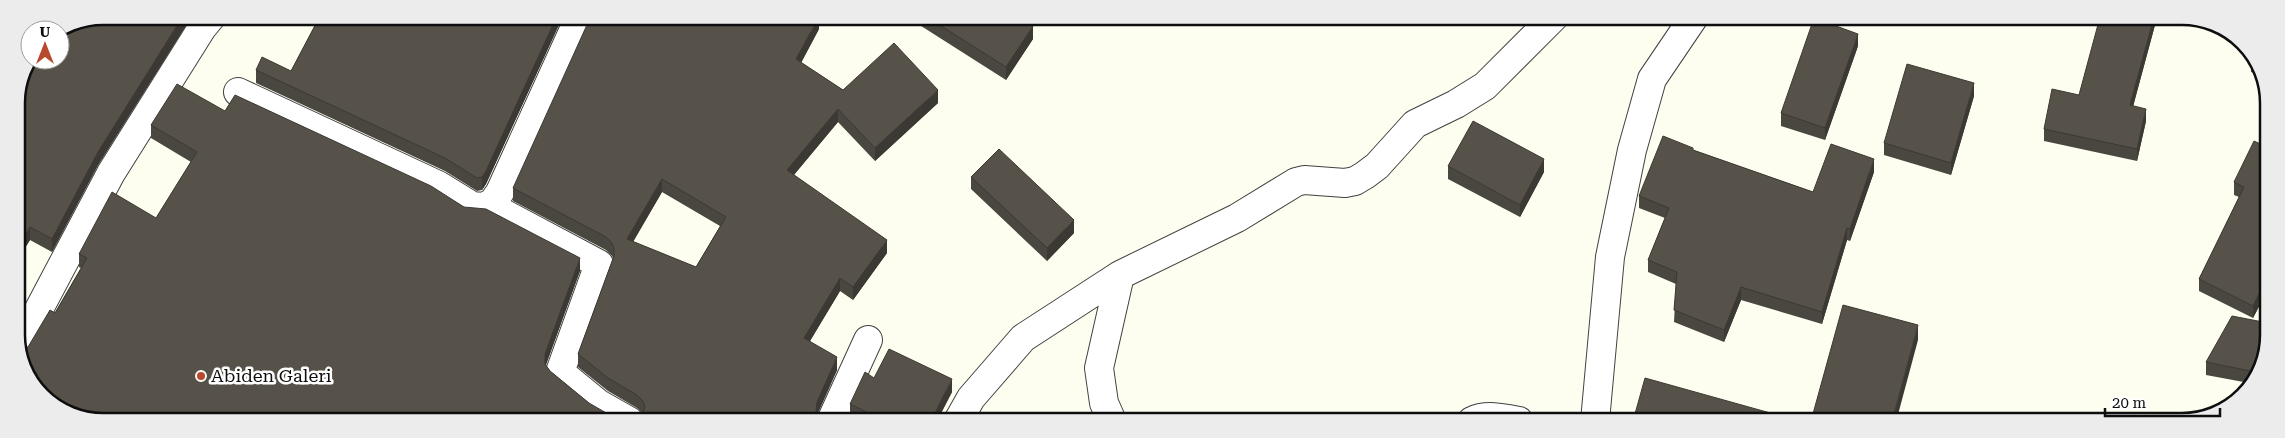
<svg xmlns="http://www.w3.org/2000/svg" width="2285" height="438" viewBox="0 0 2285 438" font-family="'Roboto Serif',serif">
	<rect width="100%" height="100%" fill="#fdfeef"/>
	<g fill="none" stroke-linecap="round" stroke-linejoin="round">
		<defs>
			<path id="street" d="M238 92 438 185 472 206 484 207 493 202 500 192 580 16
				M488 205 599 264 560 372 599 404 629 421
				M19 347 111 173 202 28 212 16
				M831 421 868 340
				M958 421 971 398 1023 338 1120 275 1237 218 1296 182 1304 180 1345 183 1355 181 1365 175 1377 166 1415 124 1456 104 1485 86 1554 17
				M1112 421 1104 403 1099 368 1120 275
				M1472 421C1486 414 1504 418 1519 421
				M1595 421 1610 257 1632 150 1652 79 1694 17"/>
		</defs>
		<use href="#street" stroke="#414141" stroke-width="30"/>
		<use href="#street" stroke="#fff" stroke-width="28"/>
	</g>
	<path fill="#4a4740" fill-rule="evenodd" d="M103 16H192L98 165 52 252 30 240 18 259Z
		M320 16H563L486 184 482 190 477 191 445 171 256 83V70L291 71Z
		M907 17H1018L1033 39 1006 80Z
		M2155 17V25L2133 106 2146 121 2137 161 2044 141V129L2079 95Z
		M819 29 801 63 843 90 938 103 875 161 838 122 794 175 887 253 853 300 840 291 810 341 837 370 817 415 642 416 643 414 637 408 608 391 578 367V354L613 258 612 256 606 250 513 201V188ZM662 192 720 226 696 267 633 242Z
		M1858 46 1825 140 1781 126V113Z
		M2252 57 2261 74 2251 72Z
		M1974 96 1951 175 1884 155V143Z
		M225 111 464 207 580 271 546 365 550 371 589 403 91 421 45 400 20 350 28 347 55 313 81 268 79 267V254L156 218 191 162 151 138V125Z
		M2267 147 2268 289 2253 318 2199 291V279L2239 197 2234 195V182Z
		M1693 150 1813 192 1874 172 1850 241 1847 240 1822 324 1741 300 1724 342 1674 322 1676 284 1648 272V260L1665 218 1639 208V196Z
		M1448 166 1544 172 1520 217 1448 179Z
		M971 177 1074 233 1047 261 971 189Z
		M2268 347 2249 383 2206 375V362Z
		M874 378 952 392 937 421H859L850 417V404Z"/>
	<path fill="#3c3934" d="M183 16H192L98 165 52 252V239L98 152Z
		M557 16H563L486 184 482 190V177Z
		M819 17V29L796 72V59Z
		M2154 17H2155V25L2130 118V105Z
		M1033 26V39L1006 80V67Z
		M1858 34V46L1825 140V128Z
		M1974 83V96L1951 175V163Z
		M938 90V103L875 161V148Z
		M838 109V122L787 183V170Z
		M2146 109V121L2137 161V149Z
		M1544 159V172L1520 217V205Z
		M1874 159V172L1850 241V229Z
		M662 179V192L627 252V239Z
		M1074 220V233L1047 261V248Z
		M30 227V240L18 259V246Z
		M1847 228V240L1822 324V312Z
		M887 240V253L853 300V287Z
		M580 258V271L545 367V354Z
		M2268 276V289L2253 318V306Z
		M840 278V291L804 351V338Z
		M1741 287V300L1724 342V330Z
		M22 294V307L19 315 18 302Z
		M1918 325V340L1896 422 1892 421Z
		M837 357V370L817 415 816 421H812L817 402Z
		M952 379V392L937 421H931Z"/>
	<path fill="#56524a" stroke="#3c3934" fill-rule="evenodd" d="M103 16H183L98 152 52 239 30 227 18 246 16 102 23 69 30 59V60H60V30H59L70 23Z
		M320 16H557L486 171 482 177 477 178 445 158 256 70 262 57 291 71Z
		M591 16 819 17 796 59 843 90 894 43 938 90 875 148 838 109 787 170 887 240 853 287 840 278 804 338 837 357 817 402 816 412 812 421H637L642 416 645 407 643 401 637 395 608 378 578 354 614 256V249L612 243 606 237 513 188ZM662 179 726 217 696 267 627 239Z
		M927 17H1018L1033 26 1006 67Z
		M2100 17H2154L2130 105 2146 109 2137 149 2044 129 2052 89 2079 95Z
		M1814 18 1858 34 1825 128 1781 113Z
		M2252 57 2255 62H2251Z
		M1907 64 1974 83 1951 163 1884 143Z
		M177 84 225 111 235 95 431 186 464 207 486 209 580 258 545 354V364L550 371 589 403 620 421H91L68 407 67 410 45 400 19 357V349L28 347 50 310 55 313 87 258 79 254 112 192 156 218 197 152 151 125Z
		M1473 121 1544 159 1520 205 1448 166Z
		M1663 136 1693 148V150L1813 192 1831 144 1874 159 1850 229 1847 228 1822 312 1741 287 1724 330 1674 310 1677 272 1648 260 1669 208 1639 196Z
		M2254 141 2267 147 2268 276 2253 306 2199 279 2244 187 2234 182Z
		M999 149 1074 220 1047 248 971 177Z
		M18 292 22 294 18 302Z
		M1843 305 1918 325 1892 421H1811Z
		M2232 316 2268 323V347L2255 372 2206 362Z
		M889 349 952 379 931 421H885L850 404 865 372 874 378Z
		M1645 378 1799 421H1633Z"/>
	<circle fill="#b8492c" stroke="#fff" stroke-width="2" cx="201" cy="376" r="5"/>
	<g text-anchor="middle" stroke-width="5" stroke-linejoin="round" paint-order="stroke">
		<g font-size="18" fill="#0e0e0e" stroke="#fff" text-anchor="start">
			<text x="211" y="382">Abiden Galeri</text>
		</g>
	</g>
	<path d="M0 0H2285V438H0ZM103 25H2182A78 78 0 0 1 2260 103V335A78 78 0 0 1 2182 413H103A78 78 0 0 1 25 335V103A78 78 0 0 1 103 25Z" fill="#ececec" fill-rule="evenodd"/>
	<path fill="none" stroke="#0e0e0e" stroke-width="2.5" d="M103 25H2182A78 78 0 0 1 2260 103V335A78 78 0 0 1 2182 413H103A78 78 0 0 1 25 335V103A78 78 0 0 1 103 25Z"/>
	<g transform="translate(45 45)"><circle r="24" fill="#ffffff" stroke="#9f9f9f"/>
	<path d="M0-4L9 19L0 12L-9 19Z" fill="#b8492c"/>
	<text y="-8" font-size="14" font-weight="bold" text-anchor="middle" fill="#0e0e0e">U</text>
	</g>
	<path d="M2105 408v8h115v-8" fill="none" stroke="#0e0e0e" stroke-width="2.5"/>
	<text x="2112" y="408" font-size="15" fill="#0e0e0e" stroke="#ffffff" stroke-width="4" paint-order="stroke">20 m</text>
</svg>
